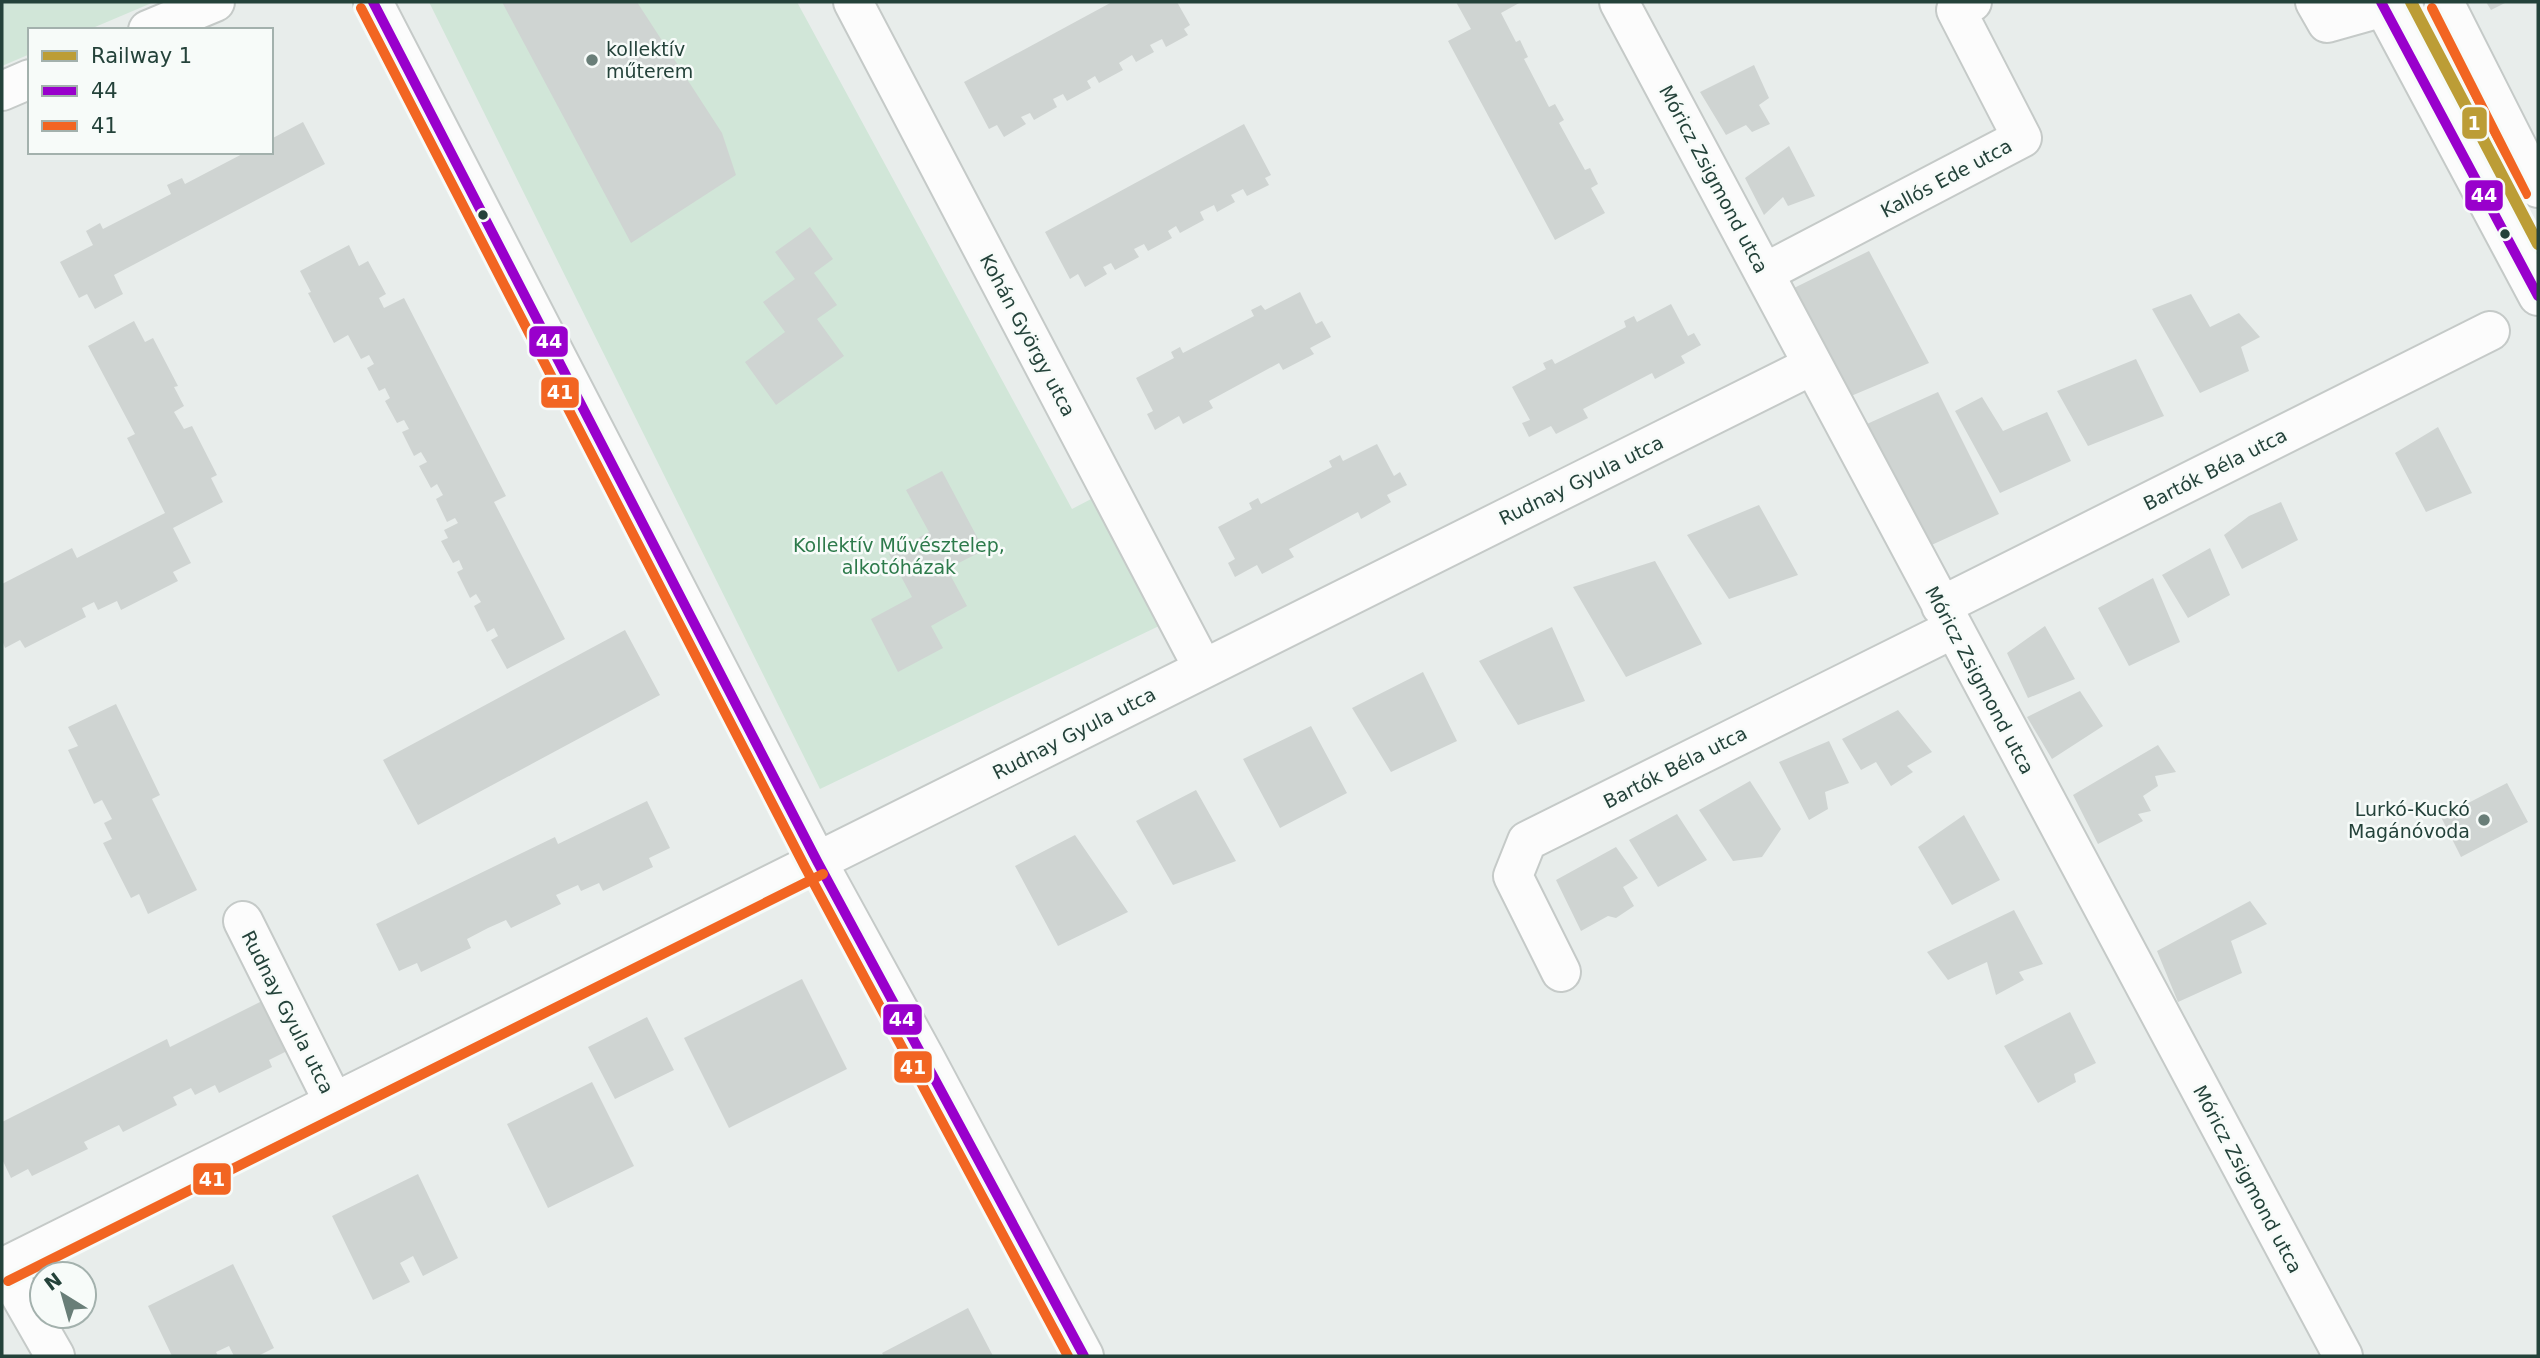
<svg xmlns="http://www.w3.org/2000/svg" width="2540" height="1358" viewBox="0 0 2540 1358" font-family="'DejaVu Sans',sans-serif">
	<rect width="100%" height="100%" fill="#e8edeb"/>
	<path fill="#d1e6d8" d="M2 2H154L88 30H30V54L2 66Z
		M429 2H797L1072 509 1093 498 1159 626 820 789Z"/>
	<path fill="#cfd4d2" d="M502 2H637L722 133 736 175 631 243Z
		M1112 2H1177L1190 25 1184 29 1188 35 1166 47 1162 39 1150 45 1154 52 1136 62 1132 55 1119 63 1123 70 1099 83 1095 76 1087 81 1091 88 1067 101 1063 94 1053 99 1057 107 1034 120 1030 113 1021 117 1026 124 1004 137 997 125 989 129 964 82Z
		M1456 2H1521L1501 13 1516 42 1520 40 1528 57 1524 59 1549 107 1555 104 1564 120 1559 123 1585 170 1590 168 1598 184 1591 188 1605 213 1555 240 1448 41 1471 29Z
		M2486 2H2507L2491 10Z
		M1754 65 1769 98 1759 105 1770 124 1752 132 1746 125 1726 135 1700 92Z
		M303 122 325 164 114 275 123 294 95 309 87 294 79 298 60 262 93 245 86 231 100 223 103 229 171 194 167 185 182 178 185 184 246 152H271V139Z
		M1244 124 1271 175 1265 178 1269 185 1247 196 1243 189 1231 195 1235 202 1217 212 1214 205 1200 212 1204 220 1180 233 1176 226 1168 231 1172 238 1148 251 1144 244 1134 249 1139 257 1115 270 1111 263 1103 267 1107 274 1085 287 1078 274 1070 279 1045 232Z
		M1789 146 1815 196 1788 206 1783 197 1764 215 1745 178Z
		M810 227 833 259 814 273 837 305 817 319 844 356 776 405 745 362 785 332 763 302 795 279 775 252Z
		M349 245 359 266 368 261 386 294 379 298 384 308 404 298 506 496 494 502 565 639 507 669 491 640 498 636 494 628 487 632 474 606 481 602 476 594 470 598 457 572 463 569 459 560 453 563 441 541 448 538 444 530 458 523 455 518 447 522 436 499 443 495 437 484 431 488 419 466 427 462 421 452 414 456 402 432 409 429 404 420 397 423 385 401 390 398 385 388 379 391 367 368 374 364 369 355 361 359 348 335 334 343 308 293 311 292 300 271Z
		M1869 251 1929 363 1844 399 1794 288Z
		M1300 292 1316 324 1322 321 1331 337 1310 348 1314 354 1283 370 1279 363 1209 401 1213 408 1183 424 1179 416 1155 430 1147 414 1153 411 1136 378 1174 358 1171 352 1180 347 1183 353 1254 316 1251 310 1261 305 1265 310Z
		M2191 294 2210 327 2239 313 2260 337 2241 347 2249 371 2200 393 2152 309Z
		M1671 304 1688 336 1694 333 1701 345 1681 356 1685 363 1655 379 1652 373 1583 409 1588 418 1556 434 1551 426 1529 437 1522 423 1530 420 1512 387 1546 369 1543 363 1552 359 1555 364 1626 327 1624 321 1634 316 1637 322Z
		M134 321 145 342 153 338 178 386 174 387 184 406 174 412 184 429 192 426 217 475 211 478 223 502 173 528 191 563 173 572 178 581 121 610 117 601 98 610 94 602 82 608 86 617 25 648 20 640 5 648 2 640V584L72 548 77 558 165 513 127 438 135 434 88 346Z
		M2136 359 2164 416 2088 446 2057 391Z
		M1938 392 1999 514 1925 548 1858 428Z
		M1982 397 2003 431 2047 412 2071 461 2000 493 1955 411Z
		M2438 427 2472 493 2426 512 2395 453Z
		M1377 444 1394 476 1400 472 1407 485 1387 495 1391 502 1361 519 1358 512 1289 549 1294 557 1262 574 1257 565 1235 577 1228 563 1235 559 1218 527 1252 509 1249 503 1258 498 1261 504 1332 467 1329 461 1340 455 1343 461Z
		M942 471 984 550 947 569 967 606 931 626 943 648 898 672 871 619 912 597 889 554 929 532 906 490Z
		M2281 502 2298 540 2242 569 2224 535 2249 516Z
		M1759 505 1798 575 1729 599 1687 535Z
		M2210 548 2230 595 2188 618 2162 575Z
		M1655 561 1702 644 1626 677 1573 587Z
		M2153 578 2180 642 2129 666 2098 608Z
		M2045 626 2075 679 2028 698 2007 653Z
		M1552 627 1585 701 1518 725 1479 661Z
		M625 630 660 695 418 825 383 760Z
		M1423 672 1457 741 1391 772 1352 708Z
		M2080 691 2103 726 2052 759 2027 717Z
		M116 704 160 795 152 799 197 890 148 914 139 894 131 898 103 843 112 839 104 823 112 819 102 800 94 804 68 750 78 746 68 727Z
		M1898 710 1932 752 1907 766 1913 772 1891 786 1876 762 1861 770 1842 739Z
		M1311 726 1347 793 1280 828 1243 759Z
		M1829 741 1849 783 1825 792 1828 809 1809 820 1779 762Z
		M2158 745 2176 772 2155 776 2158 786 2143 796 2151 811 2138 814 2143 821 2098 844 2073 795Z
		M1750 781 1781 829 1762 857 1733 861 1699 810Z
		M2507 783 2528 822 2461 857 2441 817Z
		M1196 790 1236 861 1173 885 1136 821Z
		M647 801 670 848 649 858 653 867 603 891 599 883 581 891 578 885 556 895 561 904 511 928 506 920 488 928 467 939 471 948 421 972 417 963 399 971 376 924 555 837 558 844Z
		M1677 814 1707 860 1658 887 1629 840Z
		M1964 815 2000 880 1952 905 1918 847Z
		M1075 835 1128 912 1058 946 1015 866Z
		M1616 847 1638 878 1623 887 1634 906 1616 918 1608 916 1581 931 1556 880Z
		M2250 901 2267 924 2231 941 2242 973 2178 1002 2157 951Z
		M2014 910 2043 964 2019 972 2024 980 1996 995 1987 962 1948 980 1927 952Z
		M802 979 847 1069 729 1128 684 1038Z
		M262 1001 287 1051 269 1060 272 1067 219 1093 215 1085 195 1095 191 1088 173 1097 177 1105 123 1132 119 1125 84 1142 88 1149 32 1176 28 1169 11 1178 2 1159V1122L167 1039 170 1047Z
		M2070 1012 2096 1063 2074 1074 2076 1082 2038 1103 2004 1046Z
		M647 1017 674 1070 615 1099 588 1047Z
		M592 1082 634 1166 548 1208 507 1124Z
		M418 1174 458 1258 423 1276 413 1256 400 1263 410 1282 373 1300 332 1216Z
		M233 1264 274 1348 258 1356H234L229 1346 216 1352 218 1356H172L148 1306Z
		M968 1308 993 1356H884L882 1353Z"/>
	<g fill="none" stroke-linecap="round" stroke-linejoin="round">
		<defs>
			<path id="minor" d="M373 2 817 861 925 1058 1084 1356
				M853 2 1203 668
				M1619 2 2343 1356
				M2315 2 2327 23 2384 7
				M2381 2 2538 296
				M2444 2 2538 188
				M148 30 215 2
				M2 91 30 79
				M1764 273 2022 138 1956 10 1972 2
				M1941 606 2490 331
				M243 921 334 1103
				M1561 972 1513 876 1527 841 1953 629
				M4 1267 55 1356
				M2 1268 1813 365"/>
		</defs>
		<use href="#minor" stroke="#c5cac8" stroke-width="42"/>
		<use href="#minor" stroke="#fcfcfc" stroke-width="38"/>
		<defs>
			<path id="bus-1" d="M373 2 817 861 1084 1356
				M2381 2 2538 296"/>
			<path id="bus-2" d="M361 8 805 867 1068 1356
				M2432 8 2526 194
				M8 1281 823 874"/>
		</defs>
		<use href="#bus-1" stroke="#f7fbf9" stroke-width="16"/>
		<use href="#bus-2" stroke="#f7fbf9" stroke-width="16"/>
		<use href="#bus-1" stroke="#90c" stroke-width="10"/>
		<use href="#bus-2" stroke="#f26522" stroke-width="10"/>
		<defs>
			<path id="rail-1" d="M2411 2 2538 244"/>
		</defs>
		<use href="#rail-1" stroke="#f7fbf9" stroke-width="18"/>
		<use href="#rail-1" stroke="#bc9d36" stroke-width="12"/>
	</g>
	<g fill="#697e78" stroke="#f7fbf9" stroke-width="2.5">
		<circle cx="592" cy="60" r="7"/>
		<circle cx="2484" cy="820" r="7"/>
	</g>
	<g fill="#24423a" stroke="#f7fbf9" stroke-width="2.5">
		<circle cx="483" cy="215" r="6"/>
		<circle cx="2505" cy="234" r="6"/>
	</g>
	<g text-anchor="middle" stroke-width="5" stroke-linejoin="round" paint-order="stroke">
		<g font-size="19" fill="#24423a" stroke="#f7fbf9" text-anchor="start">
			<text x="606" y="56">kollektív<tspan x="606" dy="22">műterem</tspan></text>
			<text x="2470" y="816" text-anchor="end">Lurkó-Kuckó<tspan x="2470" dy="22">Magánóvoda</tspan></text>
		</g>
		<g font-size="19" fill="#24423a" stroke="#f7fbf9">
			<text transform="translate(1946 178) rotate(-28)" y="7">Kallós Ede utca</text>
			<text transform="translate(1714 179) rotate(62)" y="7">Móricz Zsigmond utca</text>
			<text transform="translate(1028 335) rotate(62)" y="7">Kohán György utca</text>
			<text transform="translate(2215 469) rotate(-27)" y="7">Bartók Béla utca</text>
			<text transform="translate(1581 480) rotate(-26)" y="7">Rudnay Gyula utca</text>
			<text transform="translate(1980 680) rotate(62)" y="7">Móricz Zsigmond utca</text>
			<text transform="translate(1074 733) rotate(-27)" y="7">Rudnay Gyula utca</text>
			<text transform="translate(1675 767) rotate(-27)" y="7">Bartók Béla utca</text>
			<text transform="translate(288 1012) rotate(63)" y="7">Rudnay Gyula utca</text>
			<text transform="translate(2248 1179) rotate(62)" y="7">Móricz Zsigmond utca</text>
		</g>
		<g font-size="19" fill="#2d7a4b" stroke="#f7fbf9">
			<text x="899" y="552">Kollektív Művésztelep,<tspan x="899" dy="22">alkotóházak</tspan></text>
		</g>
	</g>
	<g stroke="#f7fbf9" stroke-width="2.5">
		<rect x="2461" y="106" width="27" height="34" rx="7" fill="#bc9d36"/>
		<rect x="2464" y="179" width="40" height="33" rx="7" fill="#90c"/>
		<rect x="528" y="325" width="41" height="33" rx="7" fill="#90c"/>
		<rect x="540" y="376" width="40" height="33" rx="7" fill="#f26522"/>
		<rect x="882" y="1003" width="41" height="33" rx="7" fill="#90c"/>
		<rect x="893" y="1050" width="40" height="34" rx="7" fill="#f26522"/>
		<rect x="192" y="1162" width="40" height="34" rx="7" fill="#f26522"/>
	</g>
	<g font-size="19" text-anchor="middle" font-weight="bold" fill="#fff">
		<text x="2474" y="130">1</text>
		<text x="2484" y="202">44</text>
		<text x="549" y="348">44</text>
		<text x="560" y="399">41</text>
		<text x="902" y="1026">44</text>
		<text x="913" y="1074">41</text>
		<text x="212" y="1186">41</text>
	</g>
	<rect width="2540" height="1358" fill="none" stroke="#24423a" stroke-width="7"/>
	<rect x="28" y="28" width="245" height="126" fill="#f7fbf9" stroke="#a3b1ad" stroke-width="2"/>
	<rect x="42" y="51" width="35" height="10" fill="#bc9d36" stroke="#a3b1ad" stroke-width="2"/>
	<text x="91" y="63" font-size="21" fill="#24423a">Railway 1</text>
	<rect x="42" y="86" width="35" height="10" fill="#9900cc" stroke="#a3b1ad" stroke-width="2"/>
	<text x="91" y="98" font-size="21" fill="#24423a">44</text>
	<rect x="42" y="121" width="35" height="10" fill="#f26522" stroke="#a3b1ad" stroke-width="2"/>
	<text x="91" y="133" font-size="21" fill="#24423a">41</text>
	<g transform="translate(63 1295) rotate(323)"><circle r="33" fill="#f7fbf9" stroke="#a3b1ad" stroke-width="2"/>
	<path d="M0-5L12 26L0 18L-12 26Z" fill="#697e78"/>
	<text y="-10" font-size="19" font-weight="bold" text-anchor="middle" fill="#24423a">N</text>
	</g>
</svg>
